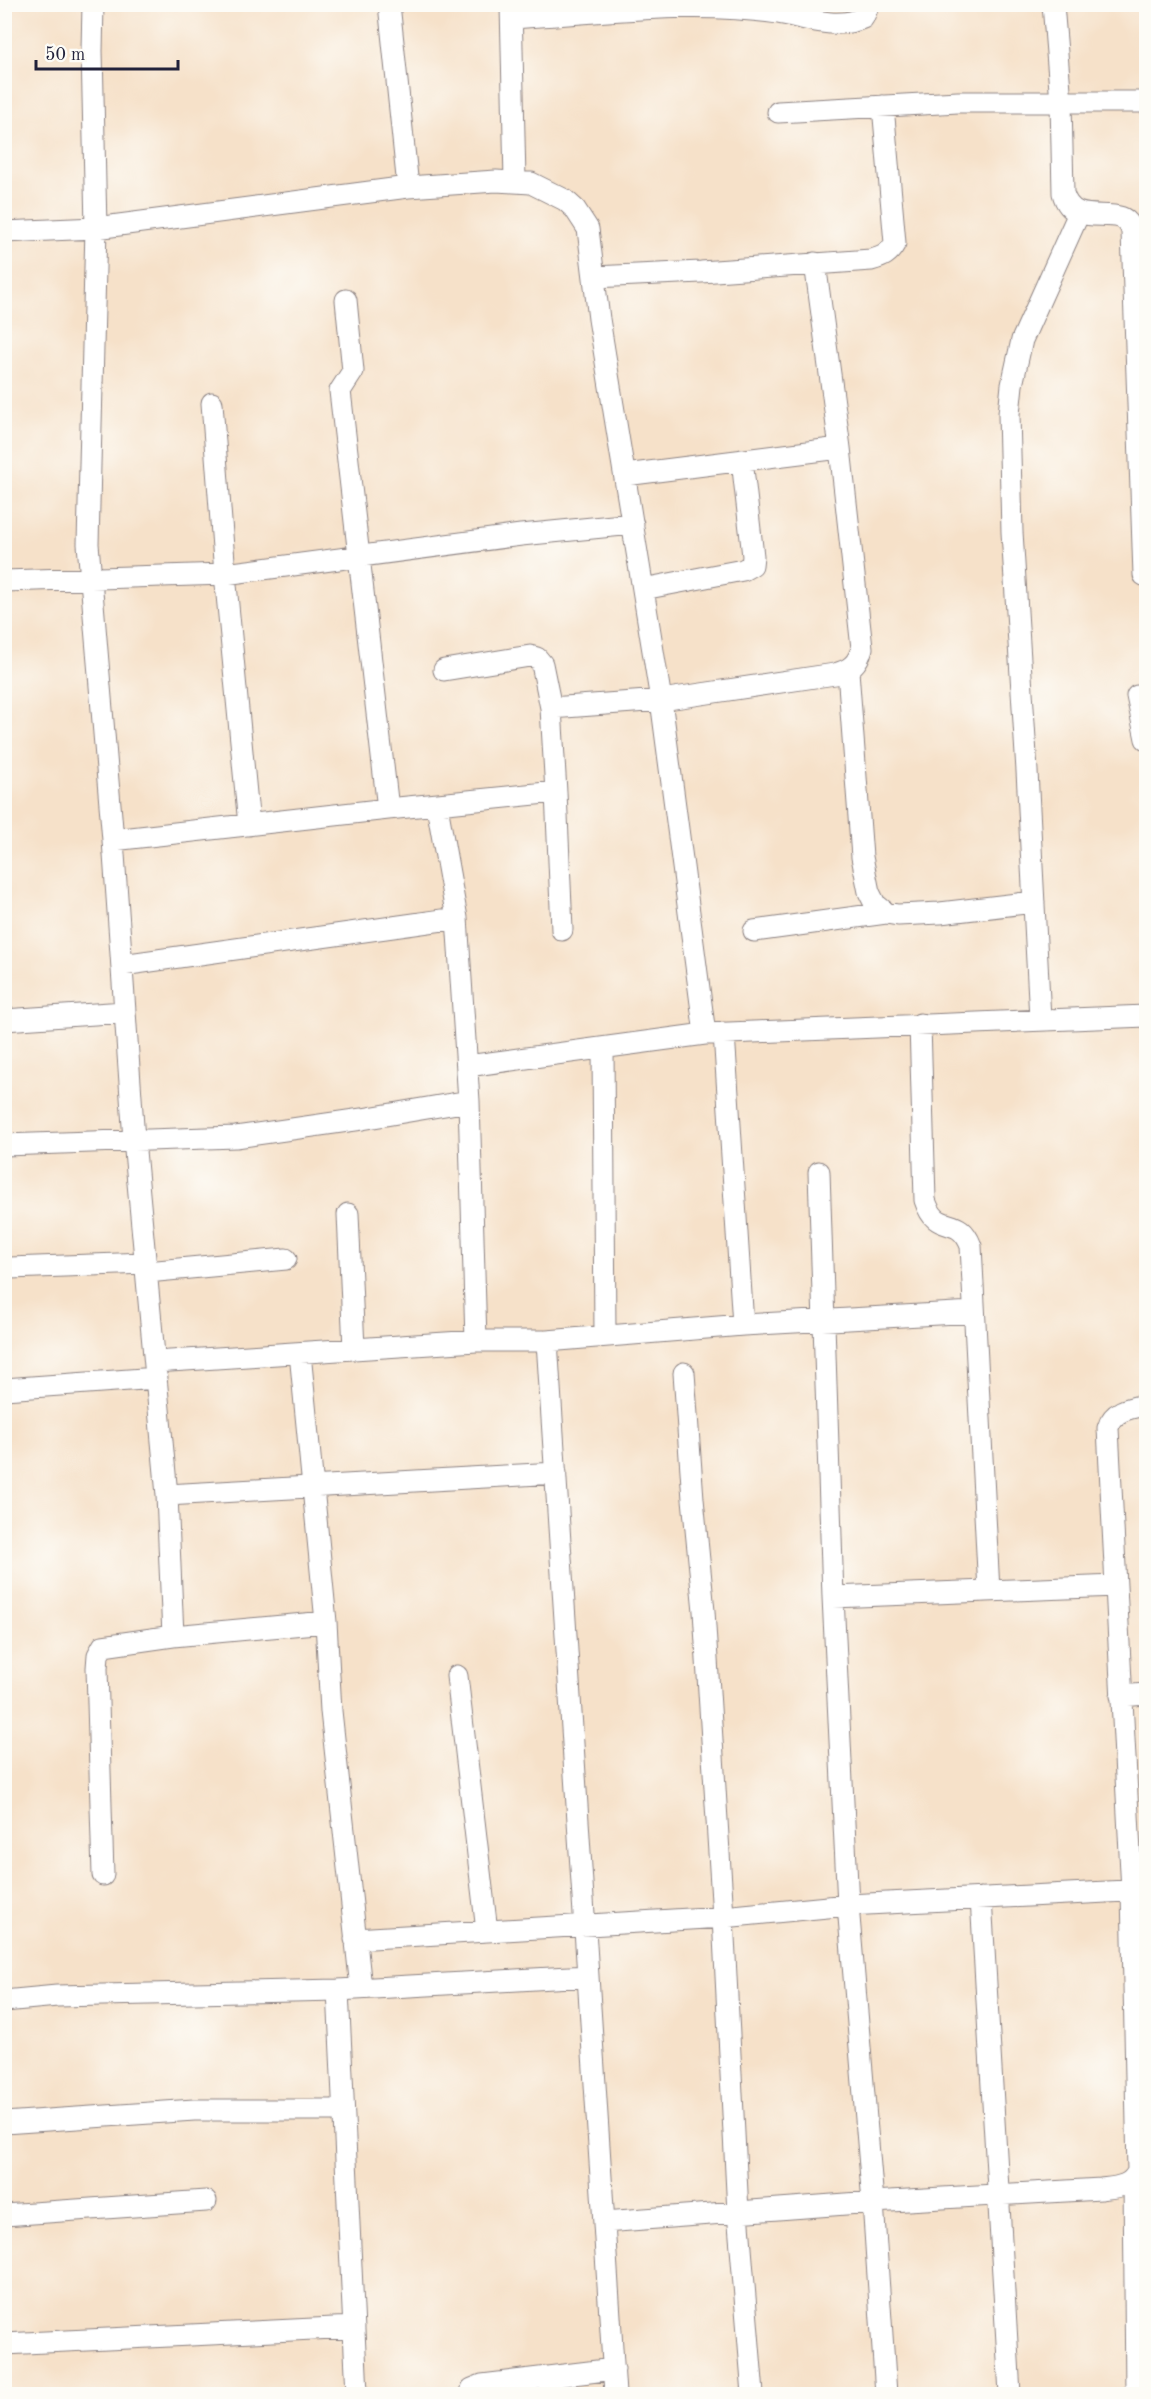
<svg xmlns="http://www.w3.org/2000/svg" width="1151" height="2399" viewBox="0 0 1151 2399" font-family="'Old Standard TT',serif">
	<rect width="100%" height="100%" fill="#fdfcf7"/>
	<filter id="ink" filterUnits="userSpaceOnUse"><feTurbulence type="fractalNoise" baseFrequency=".0167" numOctaves="2"/><feDisplacementMap in="SourceGraphic" scale="12" xChannelSelector="R" yChannelSelector="G"/><feConvolveMatrix kernelMatrix="1 2 1 2 8 2 1 2 1" color-interpolation-filters="sRGB"/></filter>
	<filter id="wash" filterUnits="userSpaceOnUse"><feTurbulence type="fractalNoise" baseFrequency=".008" numOctaves="4" result="noise"/><feDisplacementMap in="SourceGraphic" scale="24" xChannelSelector="R" yChannelSelector="G"/><feGaussianBlur stdDeviation="1.35" result="paint"/><feColorMatrix in="noise" values="0 0 0 0 0 0 0 0 0 0 0 0 0 0 0 0 0 1.4 0 .05"/><feComposite in="paint" operator="in"/></filter>
	<g filter="url(#wash)">
		<rect width="100%" height="100%" fill="#f6e1c9"/>
	</g>
	<g filter="url(#ink)">
		<g fill="none" stroke-linecap="round" stroke-linejoin="round">
			<defs>
				<path id="minor" d="M93 4 92 51 96 228 88 544 113 840 134 1140 167 1495 173 1636
					M389 4 408 187
					M1053 4 1061 102 1063 193C1074 235 1125 197 1132 232L1144 575
					M511 5 515 181
					M512 18C598 13 693 0 778 13 806 18 836 30 863 18L869 4
					M778 112 958 102H1146
					M4 232 96 228 408 187 496 181 531 183 565 200 575 209 588 229 599 319 661 700 705 1034 1146 1016
					M594 277 701 272 871 260C883 257 889 254 895 243L883 106
					M346 300 353 371 340 391 388 809 556 792 551 708 661 700 835 674C850 670 858 664 862 648L840 448 815 263
					M212 403 225 574 249 825
					M625 475 840 448
					M4 581 225 574 521 535 633 524
					M643 589 743 570 752 565 753 556 742 460
					M444 670 530 656 537 658 542 664 551 708
					M848 671 862 857 869 892 875 904 886 913 898 915 940 913 1034 902
					M1137 696 1146 739
					M556 792 562 930
					M437 806 457 918 469 1101 476 1341
					M113 840 388 809
					M754 931 886 913
					M122 965 457 918
					M1040 1019 1027 771 1012 532 1009 414 1012 385 1022 340 1079 213
					M4 1020 125 1012
					M920 1024 925 1200C937 1238 958 1212 971 1246L989 1591
					M724 1033 743 1325
					M603 1048 605 1336
					M467 1066 705 1034
					M4 1145 236 1137 362 1119 469 1101
					M819 1172 833 1597 848 1905 873 2202 886 2394
					M348 1214 354 1349
					M10 1268 146 1263
					M147 1272 286 1259
					M547 1341 615 2394
					M300 1353 326 1622 331 1711 361 1988
					M155 1362 476 1341H547L743 1325 974 1312
					M684 1373 693 1499 704 1611 723 1917 738 2212 753 2394
					M4 1389 157 1378
					M167 1495 556 1473
					M1116 1586 1108 1428C1113 1410 1130 1408 1146 1405
					M457 1676 487 1931
					M1121 1696 1146 1694
					M103 1875 97 1668 98 1655 103 1646 173 1636 326 1622
					M981 1898 1010 2394
					M355 1939 723 1917 848 1905 1146 1890
					M338 1990 357 2394
					M4 2001 57 1996 338 1990 588 1976
					M4 2123 194 2110H342
					M1134 2179 1136 2394
					M4 2215 206 2201
					M604 2222 873 2202 1101 2189C1116 2187 1131 2187 1138 2171L1132 1891 1116 1586 833 1597
					M4 2344 354 2327
					M471 2394 472 2389 482 2385 614 2369"/>
			</defs>
			<use href="#minor" stroke="#8c8282" stroke-width="23"/>
			<use href="#minor" stroke="#fff" stroke-width="21"/>
		</g>
	</g>
	<rect width="1151" height="2399" fill="none" stroke="#fdfcf7" stroke-width="24"/>
	<path d="M36 60v9h142v-9" fill="none" stroke="#22223b" stroke-width="3"/>
	<text x="45" y="60" font-size="18" fill="#22223b" stroke="#fdfcf7" stroke-width="4.5" paint-order="stroke">50 m</text>
</svg>
